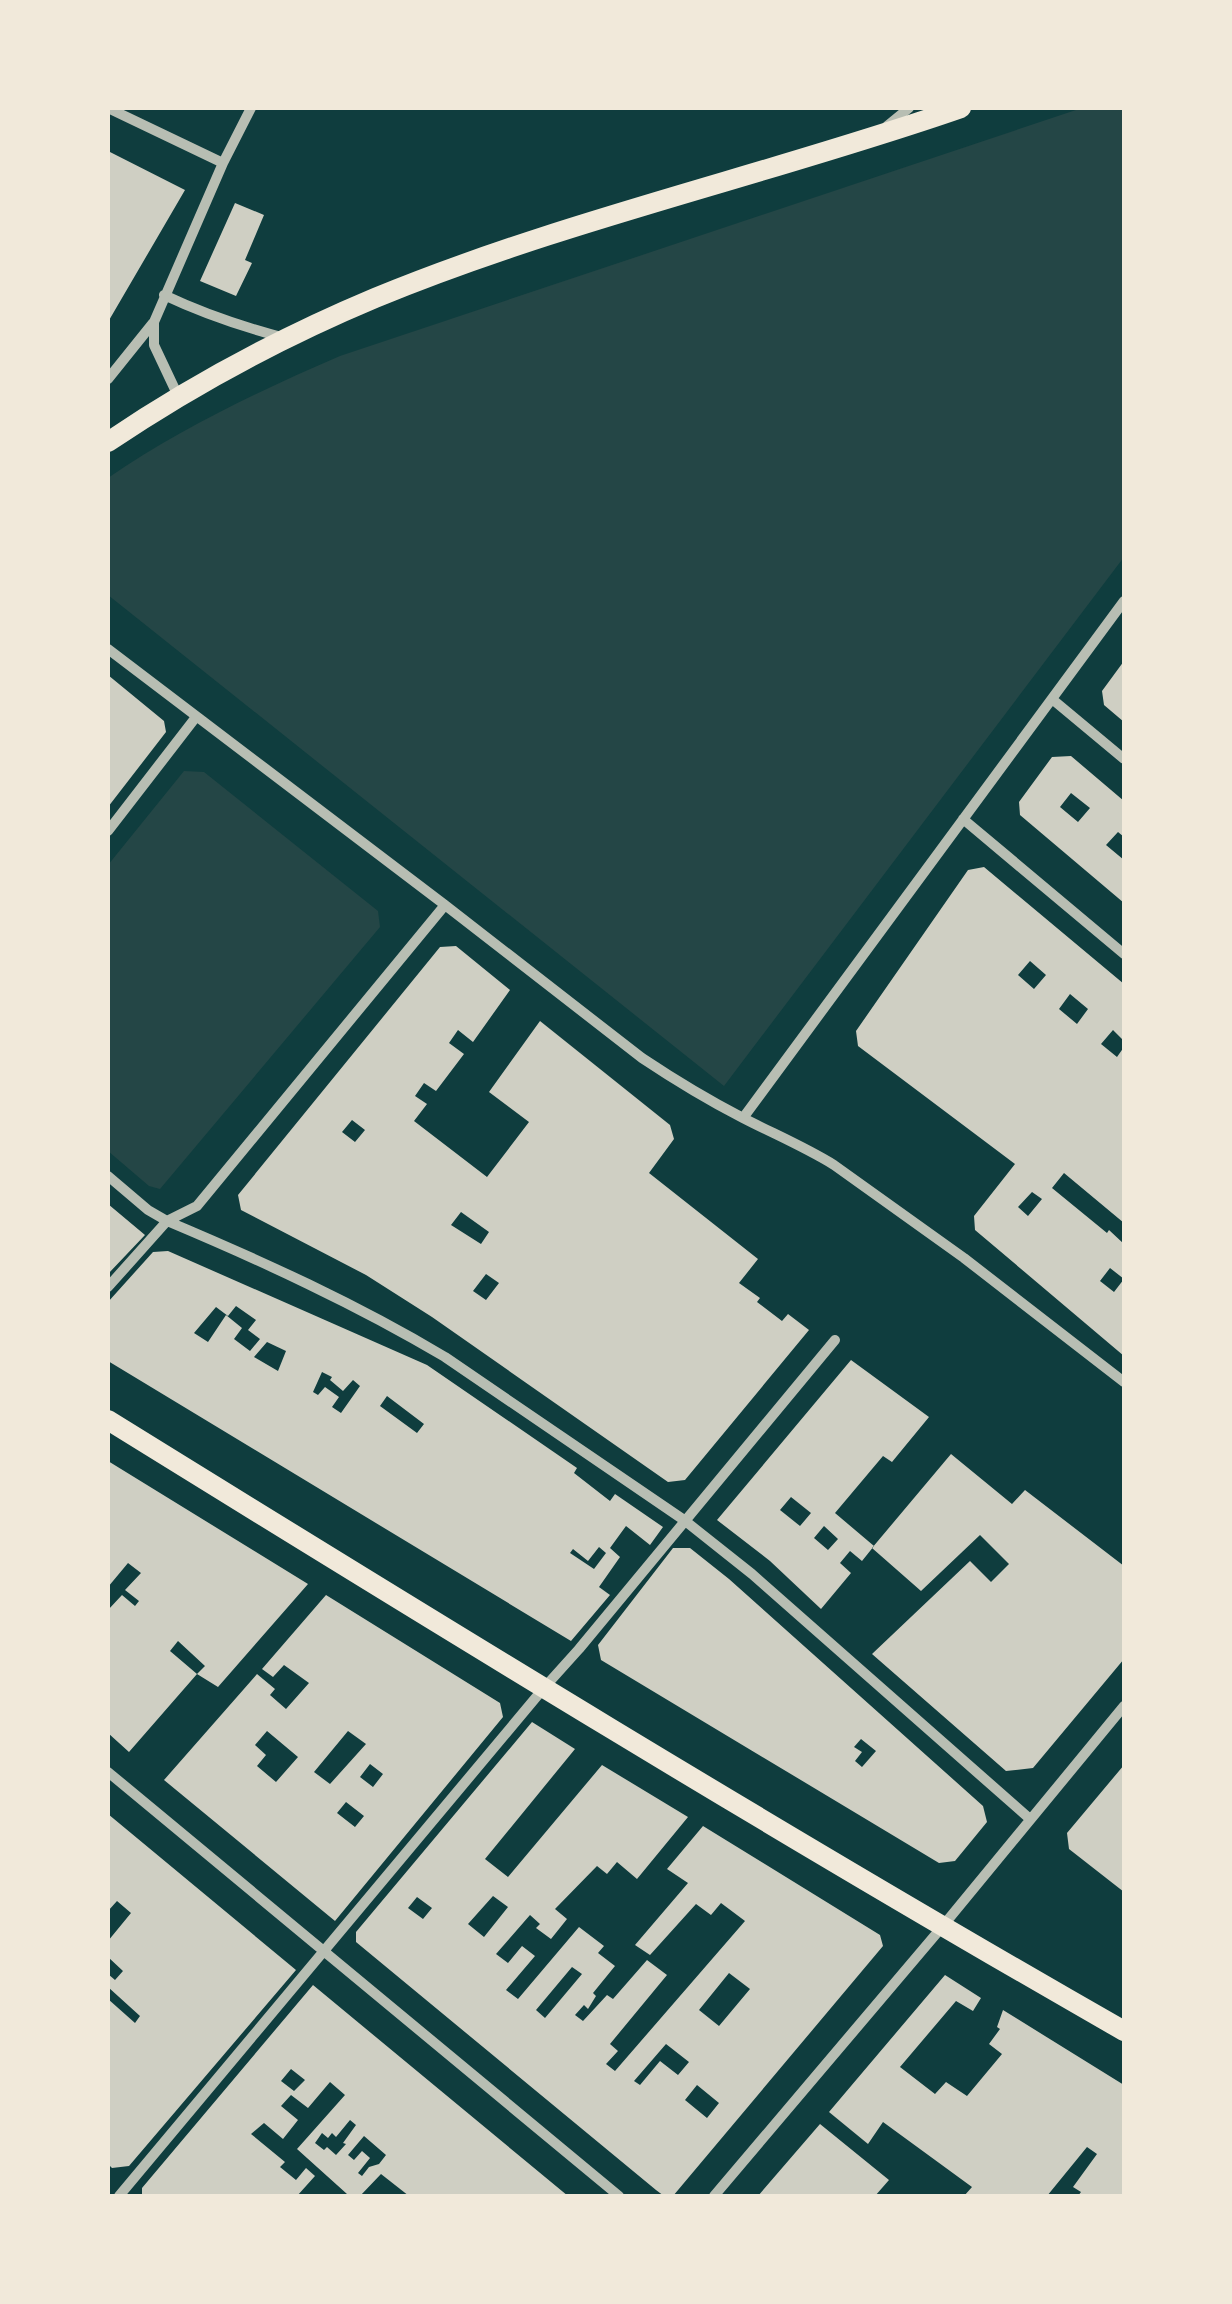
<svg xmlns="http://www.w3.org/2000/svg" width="1232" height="2304" viewBox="0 0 1232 2304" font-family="'Space Grotesk',sans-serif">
	<rect width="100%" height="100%" fill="#0f3d3e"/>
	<path fill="#244646" d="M1082 108H1124V557L724 1086 108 595V478C181 428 259 391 340 356Z
		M184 771 204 772 378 911 380 927 160 1189 149 1186 108 1151V865Z"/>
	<path fill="#cfcfc3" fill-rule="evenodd" d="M108 151 185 190 108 322Z
		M235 203 264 215 245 260 252 263 236 296 200 281Z
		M1124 661V722L1104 705 1102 691Z
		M108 675 164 721 166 732 108 807Z
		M1071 756 1124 801V837L1118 832 1106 845 1124 860V903L1020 815 1019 802 1052 757ZM1071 793 1090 808 1078 822 1060 807Z
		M984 867 1124 984V1041L1113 1030 1101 1044 1117 1057 1124 1047V1223L1064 1173 1052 1188 1107 1233 1109 1230 1124 1244V1356L975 1230 974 1216 1015 1164 858 1046 856 1031 968 870ZM1030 961 1046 975 1034 989 1018 975ZM1070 994 1088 1009 1077 1024 1059 1009ZM1032 1192 1042 1199 1028 1216 1018 1207ZM1110 1268 1124 1279 1114 1292 1100 1281Z
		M456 946 510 990 473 1042 458 1030 449 1043 464 1054 436 1091 424 1083 415 1096 427 1104 414 1121 487 1177 529 1122 489 1092 540 1021 670 1125 674 1139 649 1173 758 1259 739 1283 760 1298 757 1302 782 1321 788 1314 809 1330 685 1480 668 1482 432 1317 366 1275 241 1210 238 1195 440 947ZM352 1120 365 1130 355 1142 342 1132ZM461 1212 489 1232 481 1244 451 1225ZM486 1274 499 1283 486 1300 473 1291Z
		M108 1204 145 1235 108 1274Z
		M168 1251 427 1365 577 1468 574 1473 610 1501 615 1494 663 1527 650 1545 626 1526 610 1548 620 1557 599 1587 610 1595 571 1641 108 1361V1302L153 1252ZM236 1306 256 1320 248 1330 260 1339 250 1351 234 1339 242 1328 226 1315 208 1342 194 1333 216 1307 228 1316ZM267 1342 286 1351 278 1371 254 1357ZM322 1372 332 1377 330 1380 343 1391 353 1380 360 1386 341 1413 332 1407 339 1397 325 1387 318 1395 313 1392ZM387 1396 424 1424 417 1433 380 1406ZM599 1547 606 1553 594 1569 570 1553 573 1549 588 1561Z
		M851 1360 929 1417 892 1462 883 1456 835 1513 874 1546 862 1561 850 1551 840 1563 851 1573 821 1609 770 1561 717 1520ZM791 1497 811 1513 800 1526 780 1510ZM824 1526 838 1539 828 1550 814 1538Z
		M951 1454 1012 1504 1025 1490 1124 1566V1659L1033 1768 1006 1771 872 1654 970 1561 991 1582 1009 1564 980 1535 921 1591 872 1548Z
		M108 1461 308 1584 218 1687 197 1674 205 1666 178 1641 170 1651 197 1674 129 1752 108 1733V1610L122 1595 135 1606 139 1601 125 1590 141 1573 128 1563 108 1587Z
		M673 1548H690L729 1579 983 1806 987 1822 955 1861 939 1863 601 1660 598 1645ZM861 1739 876 1751 862 1767 855 1761 862 1752 854 1747Z
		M326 1595 500 1703 503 1717 335 1921 164 1780 257 1674 275 1689 270 1695 286 1709 309 1683 284 1665 273 1677 262 1669ZM267 1731 298 1757 276 1782 257 1766 266 1755 255 1745ZM348 1731 366 1744 330 1784 314 1772ZM370 1764 383 1774 373 1787 360 1777ZM346 1802 364 1816 355 1827 337 1813Z
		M532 1722 575 1749 485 1859 508 1877 602 1765 688 1817 637 1879 617 1862 607 1874 597 1866 555 1909 567 1919 551 1939 536 1928 540 1924 530 1915 496 1954 508 1963 522 1946 535 1956 506 1990 518 1999 579 1927 604 1946 598 1953 615 1966 593 1993 596 1996 588 2009 584 2005 575 2015 583 2021 607 1995 613 1999 647 1960 667 1975 610 2044 618 2051 606 2064 615 2071 745 1921 721 1903 711 1915 696 1904 650 1955 635 1945 688 1883 667 1869 703 1826 880 1935 883 1946 673 2196H664L656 2190 356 1942V1932ZM493 1896 508 1907 484 1937 468 1924ZM417 1897 432 1908 423 1919 408 1908ZM572 1967 582 1974 545 2018 536 2010ZM729 1973 750 1989 719 2026 699 2010ZM666 2044 689 2062 678 2075 660 2061 640 2085 634 2081ZM697 2085 719 2103 707 2118 685 2100Z
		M1124 1765V1892L1069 1849 1067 1833Z
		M108 1814 296 1970 129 2166 112 2168 108 2164V1999L135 2023 140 2016 108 1987V1974L115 1980 123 1971 108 1957V1941L131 1913 117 1901 108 1911Z
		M945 1975 981 1998 973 2011 956 2001 900 2067 935 2094 946 2082 967 2096 1002 2054 989 2044 1000 2029 997 2027 1003 2010 1124 2085V2196H1078L1081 2192 1073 2187 1097 2154 1087 2147 1047 2196H964L972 2187 883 2122 868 2144 829 2112Z
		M313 1985 522 2158 568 2196H409L381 2174 360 2196H345L347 2194 297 2149 345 2095 330 2082 308 2108 291 2095 281 2106 298 2120 283 2139 264 2123 251 2134 285 2162 280 2167 296 2180 306 2168 315 2176 297 2196H142V2188ZM291 2069 305 2080 294 2091 281 2081ZM350 2120 356 2125 343 2143 346 2144 336 2155 327 2147 324 2150 315 2143 322 2133 328 2138 332 2133 336 2137ZM364 2136 386 2155 379 2164 369 2167 362 2176 358 2173 370 2158 362 2151 354 2160 348 2155Z
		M820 2124 889 2180 875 2196H758Z"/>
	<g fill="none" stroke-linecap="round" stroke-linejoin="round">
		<path stroke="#b8beb3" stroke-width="10" d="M108 108 223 163
			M887 126 909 108
			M164 295C204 314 243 327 285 338
			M108 379 153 323
			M179 398 154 345V322L223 163 251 108
			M108 649 445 905 642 1058C675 1080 708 1100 743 1118 774 1134 805 1147 834 1165L964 1258 1124 1382
			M1052 699 1124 759
			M963 819 1124 954
			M108 831 196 717
			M743 1118 1124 601
			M108 1176 148 1210 167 1221C262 1261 356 1304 445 1357L684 1520 752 1574 1030 1819
			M108 1287 167 1221 197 1206 445 905
			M108 1772 619 2196
			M119 2196 543 1689 579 1649 835 1340
			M714 2196 942 1927 1124 1706"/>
		<path stroke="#f1e9da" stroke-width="20" d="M108 442C191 386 282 337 375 298 564 220 768 175 961 108
			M108 1420C444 1628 781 1835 1124 2031"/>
	</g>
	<rect width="1232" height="2304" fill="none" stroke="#f1e9da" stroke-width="220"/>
</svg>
